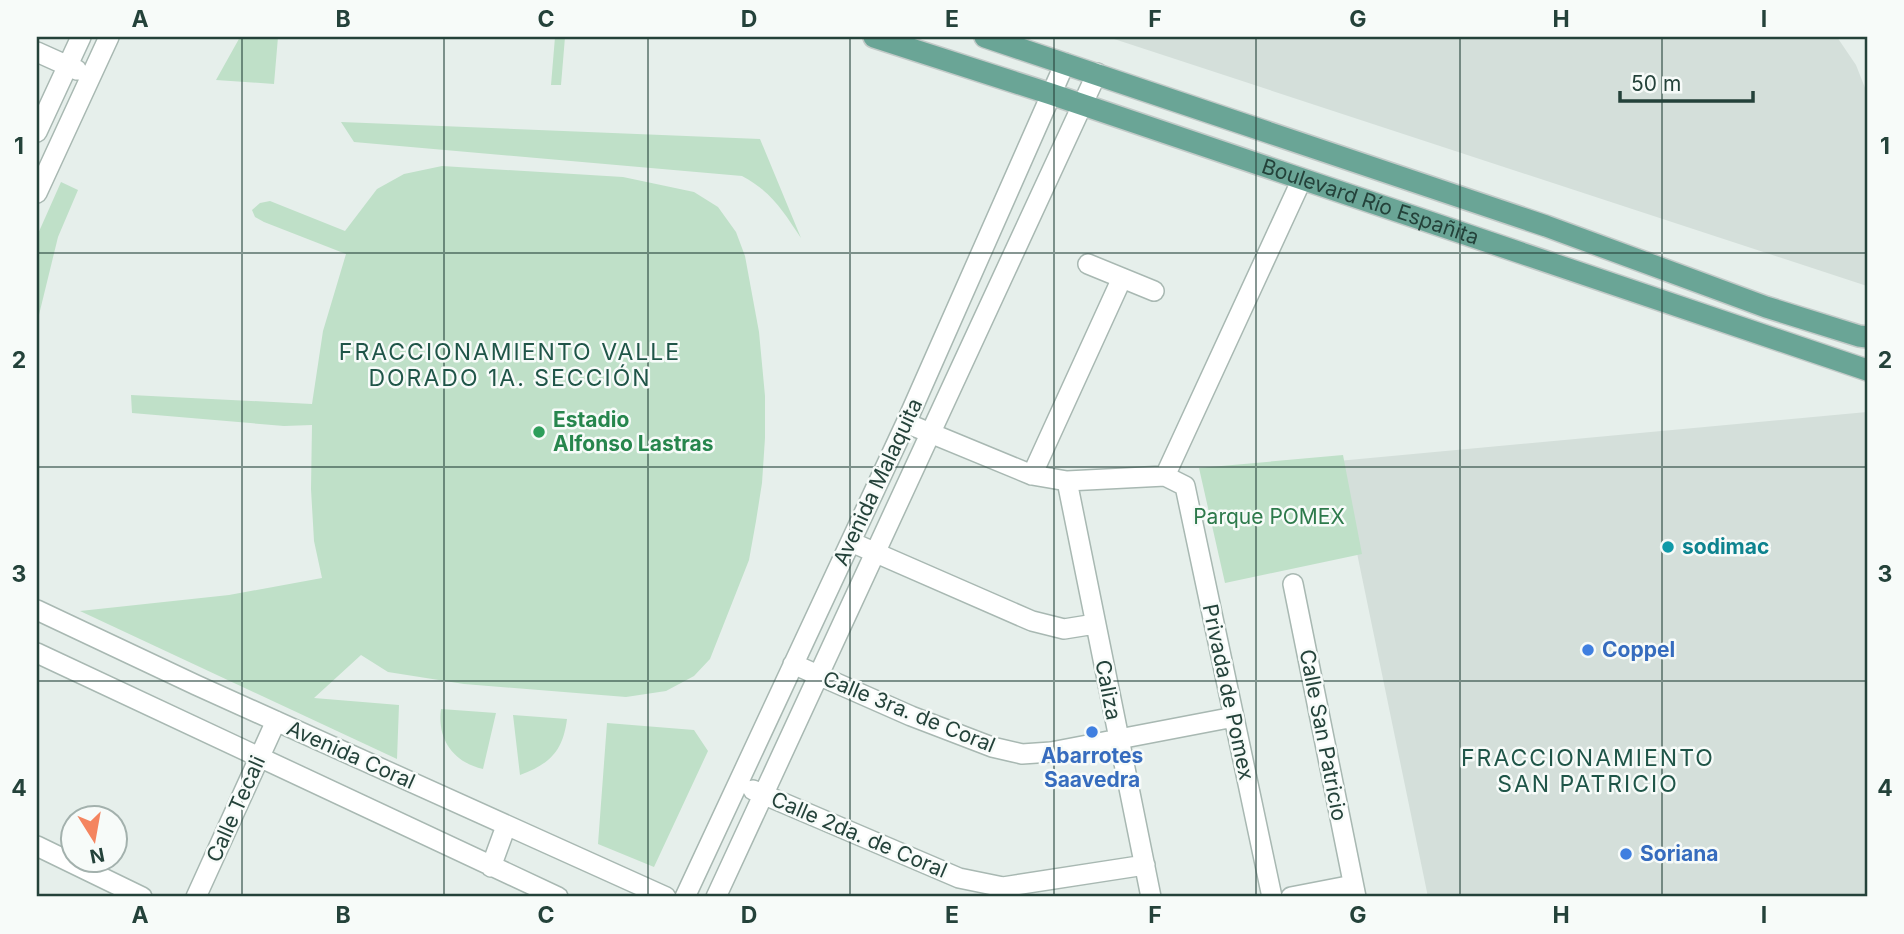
<svg xmlns="http://www.w3.org/2000/svg" width="1904" height="934" viewBox="0 0 1904 934" font-family="Inter,sans-serif">
	<rect width="100%" height="100%" fill="#e6efeb"/>
	<path fill="#d4dfda" d="M1108 37H1837L1856 65 1867 93V286Z
		M1867 412V897H1428L1338 461Z"/>
	<path fill="#bfe0c8" d="M240 37H278L274 84 216 80Z
		M555 37H565L561 85H551Z
		M341 122 760 139 801 238C783 211 772 192 742 176L354 142Z
		M442 166 623 177 694 192 718 207 736 232 745 256 759 332 765 396V438L762 483 756 521 749 560 710 659 694 676 666 691 626 697 464 684 388 672 361 655 314 698 399 705 397 759 80 611 229 595 322 578 314 541 311 489 312 425 284 426 132 413 131 395 312 404 323 331 346 254 264 222 255 217 252 210 260 203 270 201 345 231 377 189 404 174Z
		M61 182 78 190 58 237 37 323V236Z
		M1343 455 1362 554 1225 583 1199 468Z
		M441 709 496 713 483 769C453 762 437 739 441 709Z
		M513 715 567 719C563 751 550 764 520 775Z
		M607 723 694 730 708 751 654 867 598 844Z"/>
	<g fill="none" stroke-linecap="round" stroke-linejoin="round">
		<defs>
			<path id="minor" d="M37 52 77 70
				M37 132 81 37
				M37 193 109 37
				M1088 264 1154 291
				M906 423 1032 475 1067 481 1165 476 1185 486 1272 897
				M1032 475 1122 278
				M1165 476 1302 179
				M1067 481 1151 897
				M851 542 1032 621 1064 629 1095 624
				M1293 584 1356 897
				M37 610 196 685 666 897
				M37 653 558 897
				M793 664 911 716 992 747 1022 754 1051 752 1234 717
				M753 790 959 878 1003 887 1145 865
				M37 846 142 897
				M491 867 506 826
				M196 897 276 721
				M685 897 906 423 1065 63
				M716 897 1097 73
				M1291 897 1353 885"/>
			<g id="major">
				<path id="s1" d="M874 37 1051 94 1867 370"/>
				<path d="M985 37 1546 226 1766 307 1859 336 1867 337"/>
			</g>
		</defs>
		<use href="#minor" stroke="#a8b8b2" stroke-width="22"/>
		<use href="#major" stroke="#c2cac8" stroke-width="24"/>
		<use href="#minor" stroke="#fff" stroke-width="19"/>
		<use href="#major" stroke="#6aa596" stroke-width="21"/>
	</g>
	<path fill="none" stroke="#24423a" stroke-width="2" stroke-opacity="0.55" d="M242 37V897M444 37V897M648 37V897M850 37V897M1054 37V897M1256 37V897M1460 37V897M1662 37V897M37 253H1867M37 467H1867M37 681H1867"/>
	<circle fill="#2e9e5b" stroke="#f7fbf9" stroke-width="2.5" cx="539" cy="432" r="7"/>
	<circle fill="#0f9aa8" stroke="#f7fbf9" stroke-width="2.5" cx="1668" cy="547" r="7"/>
	<g fill="#3f7fe0" stroke="#f7fbf9" stroke-width="2.5">
		<circle cx="1588" cy="650" r="7"/>
		<circle cx="1092" cy="732" r="7"/>
		<circle cx="1626" cy="854" r="7"/>
	</g>
	<g text-anchor="middle" stroke-width="5" stroke-linejoin="round" paint-order="stroke">
		<g font-size="21" fill="#24423a" stroke="#f7fbf9">
			<text dy="7" stroke="none"><textPath href="#s1" startOffset="523">Boulevard Río Españita</textPath></text>
			<text transform="translate(878 482) rotate(-65)" y="7">Avenida Malaquita</text>
			<text transform="translate(1108 690) rotate(79)" y="7">Caliza</text>
			<text transform="translate(1228 692) rotate(78)" y="7">Privada de Pomex</text>
			<text transform="translate(909 712) rotate(22)" y="7">Calle 3ra. de Coral</text>
			<text transform="translate(1323 735) rotate(79)" y="7">Calle San Patricio</text>
			<text transform="translate(351 755) rotate(24)" y="7">Avenida Coral</text>
			<text transform="translate(236 809) rotate(-66)" y="7">Calle Tecali</text>
			<text transform="translate(859 835) rotate(23)" y="7">Calle 2da. de Coral</text>
		</g>
		<g font-size="21" font-weight="bold" fill="#27864d" stroke="#f7fbf9" text-anchor="start">
			<text x="553" y="427">Estadio<tspan x="553" dy="24">Alfonso Lastras</tspan></text>
		</g>
		<g font-size="21" fill="#2d7a4b" stroke="#f7fbf9">
			<text x="1269" y="524">Parque POMEX</text>
		</g>
		<g font-size="21" font-weight="bold" fill="#0d838f" stroke="#f7fbf9" text-anchor="start">
			<text x="1682" y="554">sodimac</text>
		</g>
		<g font-size="21" font-weight="bold" fill="#366cbe" stroke="#f7fbf9" text-anchor="start">
			<text x="1602" y="657">Coppel</text>
			<text x="1092" y="763" text-anchor="middle">Abarrotes<tspan x="1092" dy="24">Saavedra</tspan></text>
			<text x="1640" y="861">Soriana</text>
		</g>
		<g font-size="23" letter-spacing="2" fill="#1f5548" stroke="#f7fbf9">
			<text x="510" y="360">FRACCIONAMIENTO VALLE<tspan x="510" dy="26">DORADO 1A. SECCIÓN</tspan></text>
			<text x="1588" y="766">FRACCIONAMIENTO<tspan x="1588" dy="26">SAN PATRICIO</tspan></text>
		</g>
	</g>
	<rect width="1904" height="934" fill="none" stroke="#f7fbf9" stroke-width="77"/>
	<g transform="translate(94 839) rotate(169)"><circle r="33" fill="#f7fbf9" stroke="#a3b1ad" stroke-width="2"/>
	<path d="M0-5L12 26L0 18L-12 26Z" fill="#f4845f"/>
	<text y="-10" font-size="19" font-weight="bold" text-anchor="middle" fill="#24423a">N</text>
	</g>
	<path d="M1620 91v10h133v-10" fill="none" stroke="#24423a" stroke-width="3.5"/>
	<text x="1631" y="91" font-size="21" fill="#24423a" stroke="#f7fbf9" stroke-width="5" paint-order="stroke">50 m</text>
	<rect x="38" y="38" width="1828" height="857" fill="none" stroke="#24423a" stroke-width="2.5"/>
	<g font-size="23" text-anchor="middle" font-weight="bold" fill="#24423a">
		<text x="140" y="27">A</text>
		<text x="343" y="27">B</text>
		<text x="546" y="27">C</text>
		<text x="749" y="27">D</text>
		<text x="952" y="27">E</text>
		<text x="1155" y="27">F</text>
		<text x="1358" y="27">G</text>
		<text x="1561" y="27">H</text>
		<text x="1764" y="27">I</text>
		<text x="19" y="154">1</text>
		<text x="1885" y="154">1</text>
		<text x="19" y="368">2</text>
		<text x="1885" y="368">2</text>
		<text x="19" y="582">3</text>
		<text x="1885" y="582">3</text>
		<text x="19" y="796">4</text>
		<text x="1885" y="796">4</text>
		<text x="140" y="923">A</text>
		<text x="343" y="923">B</text>
		<text x="546" y="923">C</text>
		<text x="749" y="923">D</text>
		<text x="952" y="923">E</text>
		<text x="1155" y="923">F</text>
		<text x="1358" y="923">G</text>
		<text x="1561" y="923">H</text>
		<text x="1764" y="923">I</text>
	</g>
</svg>
